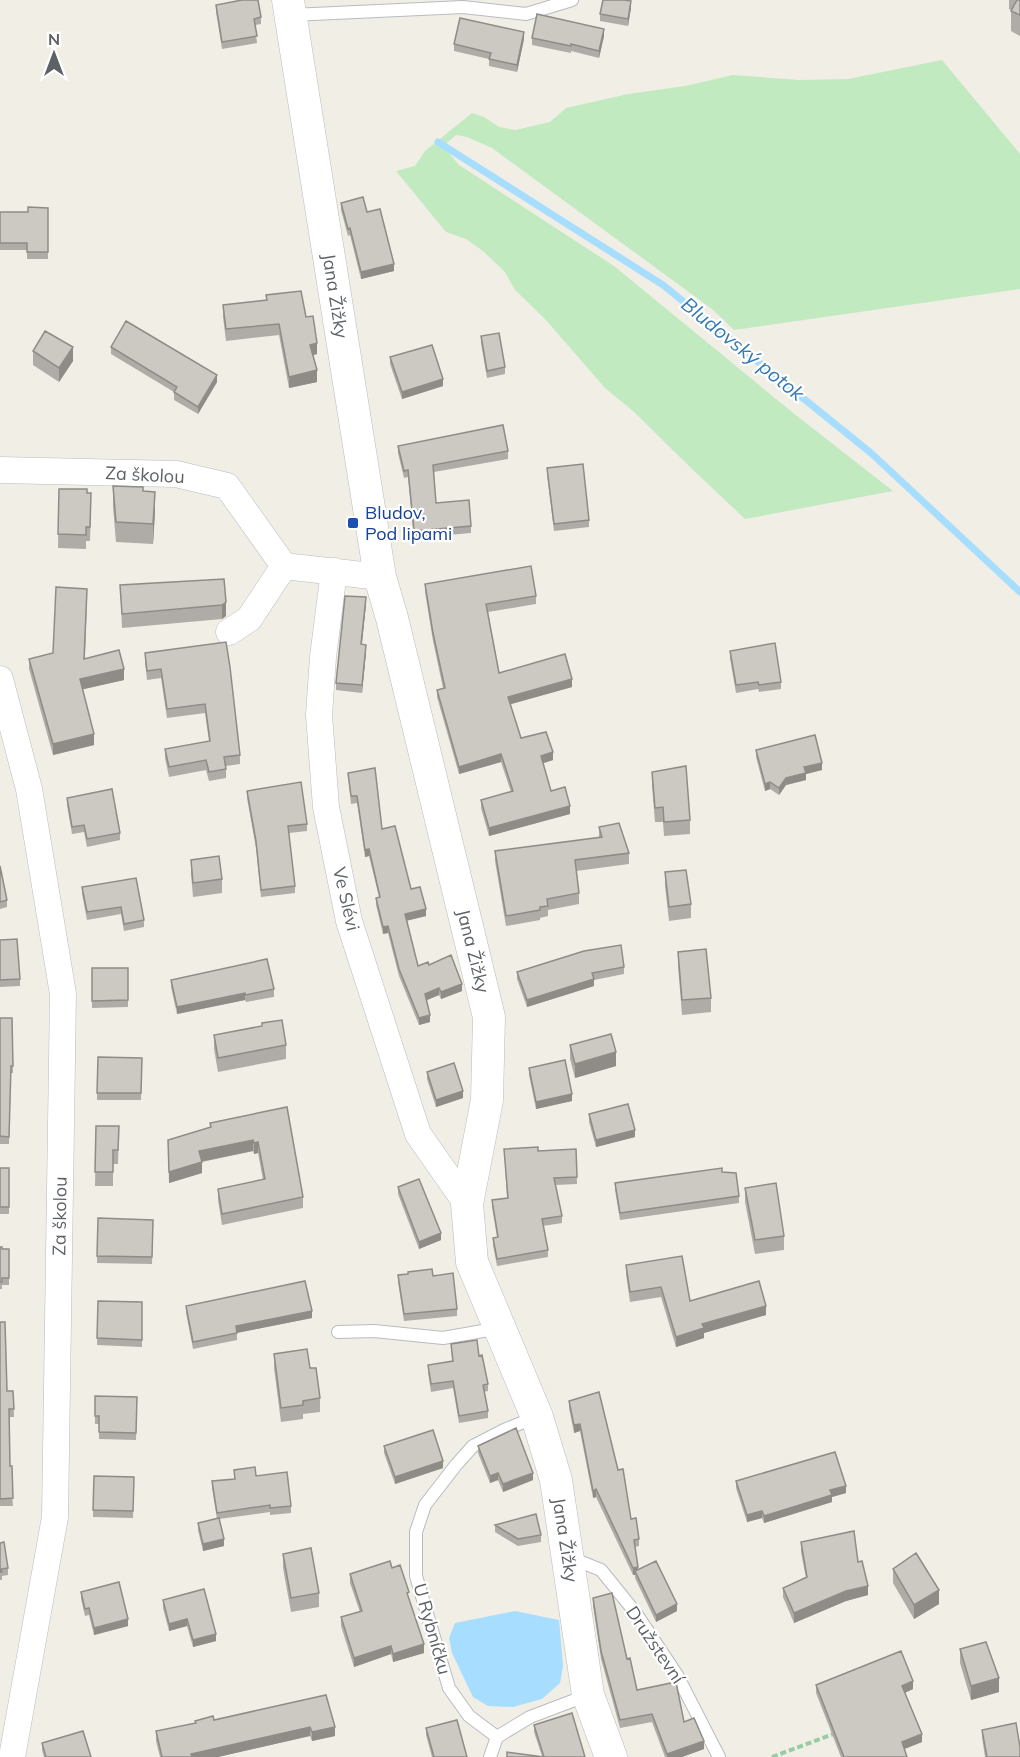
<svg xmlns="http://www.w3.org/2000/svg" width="1020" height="1757" viewBox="0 0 1020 1757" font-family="Mulish,sans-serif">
	<rect width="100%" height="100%" fill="#f1eee5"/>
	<path fill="#c2eac0" d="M942 60 1020 154V289L734 330 712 309 492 148 467 137 456 135 443 146 459 165 614 266 792 412 893 491 745 519 691 468 633 411 605 388 545 319 515 290 505 272 483 251 466 239 446 232 396 171 415 166 425 151 472 113 484 117 499 127 515 130 550 122 566 108 628 94 685 86 733 75 799 80 848 79Z"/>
	<path fill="#a7ddff" d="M515 1611 559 1620 563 1666 560 1683 542 1699 513 1707 488 1706 473 1697 452 1653 449 1638 455 1623Z"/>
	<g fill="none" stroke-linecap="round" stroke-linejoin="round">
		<path stroke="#a7ddff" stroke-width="7" d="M438 142 663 285 871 453 1020 592"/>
		<defs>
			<path id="service" d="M292 15 463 7 526 14 572 0
				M338 1332 374 1331 443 1338 500 1328
				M569 1557 601 1570 635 1612 677 1675 719 1757
				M497 1737 469 1716 449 1688 416 1576V1532L425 1505 456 1465 473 1446 504 1430 536 1417
				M490 1757 497 1737 530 1717 588 1695"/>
			<path id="minor" d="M0 470 176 474 227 486 284 566
				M284 566 380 577
				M334 571 323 657 319 715 326 807 349 921 418 1134 467 1204
				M229 632 249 619 284 566
				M0 679 29 789 63 994 55 1517 12 1757"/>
			<path id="tertiary" d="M288 0 380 577 392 618 489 1017 487 1100 467 1204 472 1262 537 1417 556 1480 588 1695 611 1757"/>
		</defs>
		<use href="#service" stroke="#b8bcc0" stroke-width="14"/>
		<use href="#minor" stroke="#b8bcc0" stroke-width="27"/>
		<use href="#tertiary" stroke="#b8bcc0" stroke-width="33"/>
		<path stroke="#98cca4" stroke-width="4" stroke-dasharray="6 3" stroke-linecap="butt" d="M772 1757 836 1733"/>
		<use href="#service" stroke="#fff" stroke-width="12"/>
		<use href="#minor" stroke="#fff" stroke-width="26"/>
		<use href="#tertiary" stroke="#fff" stroke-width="32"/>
	</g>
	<path fill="#afaca7" d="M1009 0H1020V36L1011 31V10L1009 9Z
		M216 5 261 17V24L255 25 257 43 222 49 216 12Z
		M631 8 628 26 600 21V14Z
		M604 36 599 58 571 51V53L532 45V38Z
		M524 39 517 72 489 66V59L454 51V44Z
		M341 203 367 212 394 271 361 279 350 235 348 236 341 210Z
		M48 208V259H27V250H0V212H28Z
		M266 295 306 317 317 354 313 355 317 382 289 388 279 335 226 341 223 317V305L266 300Z
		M481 336 505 367V374L487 378 481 343Z
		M111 347 217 382 198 414 174 400V392L111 354Z
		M33 351 73 361 59 382 33 365Z
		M390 357 443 386 402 399 390 364Z
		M398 446 508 451V459L434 472 436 503 471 526V533L414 538 408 477 404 478 398 453Z
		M547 468 589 520V527L554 531 547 475Z
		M113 486 143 491 155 512 153 544 116 542 113 507Z
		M59 489 87 493 91 507 90 541H86V549L58 548Z
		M224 579 226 616 222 619 122 628 120 585Z
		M425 584 536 596V604L488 612 499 673 572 687 510 704 521 738 553 760 543 763 551 791 570 814 489 836 481 808V800L511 792 501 762 459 774 437 697V690L443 688 433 641 425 592Z
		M87 600 85 658 124 680 83 689 94 745 53 755 29 669V659L53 653Z
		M366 604 362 644 366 652 362 693 336 690V683Z
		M226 642 240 755V764L226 766V778L209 781 206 770 169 777 165 758V749L209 741 205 713 167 718 161 678 147 680 145 662V653Z
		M730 651 781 682V689L759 692 758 689 736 693 730 658Z
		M756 750 822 770 806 774V780L786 785 779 795 770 789 765 791 756 757Z
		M652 772 690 820V834L664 836 663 822H655L652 786Z
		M348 773 382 829 411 889 426 916 406 921 418 966 429 965 462 991 441 999 439 995 426 1000 430 1022 419 1025 399 976 388 933 383 934 376 905V898L379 897 369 856 365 857 357 803 351 804Z
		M247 791 307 824V831L289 833 295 886V893L261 897 256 848 247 798Z
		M67 798 120 833V840L87 847 84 832 72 834 67 805Z
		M599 827 629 853V864L576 871 579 893V904L548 910V916L540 918V920L506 926 495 861V851L599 838Z
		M191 860 222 879V893L193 897 191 874Z
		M0 866 7 900V907L0 909Z
		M665 872 691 904V918L669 921 665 886Z
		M136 878 144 920V927L124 931 121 914 87 920 82 894V887Z
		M0 940 20 979V986L0 987Z
		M678 952 711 998V1012L682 1015 678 966Z
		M624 967V974L594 980V986L527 1007 517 979V972Z
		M92 968H128V1007L92 1008Z
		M171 980 274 989V997L246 1002 245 1000 177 1014 171 987Z
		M0 1018H12L13 1073H11L9 1144H0Z
		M214 1035 286 1045V1059L218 1072 214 1049Z
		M570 1045 616 1066 575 1078 570 1059Z
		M98 1057 142 1058 141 1100H97Z
		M529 1068 572 1101 536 1109 529 1075Z
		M427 1072 463 1098 436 1107 427 1079Z
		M287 1107 303 1197V1208L222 1225 218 1200V1189L263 1180 258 1153 254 1154 253 1151 202 1162V1173L169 1183 168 1140 210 1128V1123Z
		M589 1114 635 1137 596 1147 589 1122Z
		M96 1126H119L118 1164H113V1186H95Z
		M504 1149 538 1151 576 1149 577 1184 555 1185 562 1216V1223L543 1226 548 1250V1257L497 1266 493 1245V1238L497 1237 492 1207V1200L507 1198Z
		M0 1168H9V1214H0Z
		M722 1172 739 1196V1203L620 1220 615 1190V1183Z
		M398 1187 441 1240 419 1249 398 1194Z
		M745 1188 784 1236V1250L755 1254 745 1202Z
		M153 1220 152 1264 97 1263V1256Z
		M0 1247 2 1249H9V1285H2V1289H0Z
		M626 1265 690 1301 766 1315 704 1333V1338L676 1347 661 1297 630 1302 626 1274Z
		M408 1274 433 1276 457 1309V1316L404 1321 398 1282V1275Z
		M98 1301 142 1302V1347L97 1345Z
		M186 1306 312 1318 237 1333V1340L193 1349 186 1313Z
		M0 1322 7 1391H13L14 1417H9L10 1466 13 1506H0Z
		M451 1344 479 1356 488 1384V1391L484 1392 488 1411V1418L459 1423 453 1388 431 1392 428 1372V1365L452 1361Z
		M274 1354 310 1368 320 1398V1412L303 1414V1419L281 1422 274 1368Z
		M95 1396 137 1397 136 1440 99 1439V1424H95Z
		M569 1401 631 1519 639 1539V1546L635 1547 638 1569 677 1611 656 1622 635 1578V1575H633L596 1497 593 1498 580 1431 574 1433 569 1408Z
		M384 1446 443 1468 395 1484 384 1453Z
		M478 1446 533 1480 503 1492 498 1480 490 1483 478 1453Z
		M234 1470 256 1476 291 1506V1513L270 1515V1512L219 1519 224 1546 203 1551 198 1530V1523L217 1519 212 1488V1481L234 1479Z
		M94 1476 134 1477 133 1518 93 1517Z
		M736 1481 846 1493 832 1497V1502L764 1523 762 1518 747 1522 736 1488Z
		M495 1525 541 1535V1542L518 1546 495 1532Z
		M801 1542 858 1562 868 1595 846 1601 794 1623 783 1597V1588L806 1578 801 1552Z
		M0 1543 8 1568V1575L2 1576V1580H0Z
		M283 1554 319 1593V1607L291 1612 283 1568Z
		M392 1568 409 1598 424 1653 393 1662 391 1654 354 1667 341 1626V1617L360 1612 350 1583V1574Z
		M893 1569 939 1604 914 1619 893 1583Z
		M81 1592 128 1626 94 1635 89 1615 85 1616 81 1599Z
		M593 1598 627 1659 637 1690 684 1722 704 1749 682 1757H665L652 1722 620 1728 601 1659 593 1606Z
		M163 1600 216 1641 193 1647 187 1626 169 1631 163 1608Z
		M960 1649 999 1692 971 1700 960 1663Z
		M816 1685 913 1689 905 1693 922 1742 904 1749 907 1757H841L816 1693Z
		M326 1695 335 1736 312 1741 310 1736 218 1757H160L156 1741V1731L214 1720Z
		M534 1725 585 1757 542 1756 534 1732Z
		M426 1728 467 1757H432L426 1735Z
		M982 1730 1020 1757H985L982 1737Z
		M42 1743 91 1757H44L42 1750Z"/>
	<path fill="#8f8c88" d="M631 1V8L628 26V19Z
		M604 29V36L599 58V51Z
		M524 32V39L517 72V65Z
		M394 264V271L361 279V272Z
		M317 343V354L310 356V345Z
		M73 347V361L59 382V368Z
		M317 370V382L289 388V377Z
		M217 375V382L198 414V407Z
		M443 379V386L402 399V392Z
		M155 492V512L153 544V524Z
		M366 597V604L361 651V644Z
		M226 602V616L222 619V605Z
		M366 645V652L362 693V685Z
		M124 669V680L80 690V679Z
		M572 679V687L508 705V697Z
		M94 734V745L53 755V744Z
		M553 752V760L541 764V756Z
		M501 754V762L459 774V767Z
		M822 763V770L806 774V780L786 785 779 795V788L786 778 804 767Z
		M770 782V789L765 791V784Z
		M570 806V814L489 836V828Z
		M369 849V856L365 857V850Z
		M426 909V916L405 921V914Z
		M388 926V933L383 934V927Z
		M594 979V986L527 1007V1000Z
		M462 984V991L441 999V992Z
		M439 988V995L425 1001V994Z
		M245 993V1000L177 1014V1007Z
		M430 1015V1022L419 1025V1018Z
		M616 1052V1066L575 1078V1064Z
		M463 1091V1098L436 1107V1100Z
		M572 1094V1101L536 1109V1102Z
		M635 1130V1137L596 1147V1140Z
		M253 1140V1151L199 1162V1151Z
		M258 1142V1153L254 1154V1143Z
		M202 1162V1173L169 1183V1172Z
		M441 1233V1240L419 1249V1242Z
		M766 1306V1315L704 1333V1338L676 1347V1337L702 1324Z
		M312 1311V1318L236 1333V1326Z
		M580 1424V1431L574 1433V1425Z
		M443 1461V1468L395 1484V1477Z
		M498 1473V1480L490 1483V1476Z
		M533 1473V1480L503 1492V1484Z
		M846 1486V1493L832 1497V1502L764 1523V1516L830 1490Z
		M596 1489V1497L593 1498V1491Z
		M762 1511V1518L747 1522V1515Z
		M224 1539V1546L203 1551V1544Z
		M638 1567V1574L635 1571V1575H633V1568Z
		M868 1586V1595L846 1601 794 1623V1613L846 1591Z
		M939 1590V1604L914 1619V1605Z
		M677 1604V1611L656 1622V1615Z
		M128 1619V1626L94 1635V1628Z
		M187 1619V1626L169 1631V1624Z
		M216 1634V1641L193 1647V1640Z
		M424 1644V1653L393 1662V1654Z
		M391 1646V1654L354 1667V1658Z
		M999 1678V1692L971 1700V1686Z
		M913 1681V1689L902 1694V1686Z
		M310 1727V1736L218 1757H191V1754Z
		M335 1727V1736L312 1741V1732Z
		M922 1734V1742L902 1750V1742Z
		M704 1741V1749L682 1757H667V1754Z"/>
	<path fill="#ccc8c2" stroke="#8f8c88" stroke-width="1.5" d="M242 0H258L261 17 254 19 257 36 222 42 216 5Z
		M603 0H624L631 1 628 19 600 14Z
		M1017 0H1020V15L1011 11Z
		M537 14 604 29 599 51 571 44V46L532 38Z
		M460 18 524 32 517 65 489 59 491 53 454 44Z
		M363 197 367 212 380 209 394 264 361 272 350 228 348 229 341 203Z
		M28 207 48 208V252H27V243H0V212H28Z
		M301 291 306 317 313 316 317 343 310 345 317 370 289 377 279 324 226 329 223 305 267 300 266 295Z
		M126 321 217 375 198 407 174 392 177 387 111 347Z
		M45 331 73 347 59 368 33 351Z
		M499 333 505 367 487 371 481 336Z
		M432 345 443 379 402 392 390 357Z
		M503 425 508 451 433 465 436 503 469 500 471 526 414 531 408 470 404 471 398 446Z
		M583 464 589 520 554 524 547 468Z
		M113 486 143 487V491L155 492 153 524 116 522Z
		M59 489H87V493H91L90 527H86V535L58 534Z
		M531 566 536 596 486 604 499 673 565 654 572 679 508 697 521 738 546 732 553 752 541 756 551 791 565 787 570 806 489 828 481 800 513 791 501 754 459 767 437 690 445 688 433 633 425 584Z
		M224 579 226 602 222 605 122 614 120 585Z
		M56 587 87 589 84 659 119 650 124 669 80 679 94 734 53 744 29 659 53 653Z
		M345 596 366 597 361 644 366 645 362 685 336 683Z
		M226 642 230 667 240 755 224 757 226 769 209 772 206 760 169 767 165 749 210 741 205 704 167 709 161 669 147 671 145 653Z
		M775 643 781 682 759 685 758 682 736 685 730 651Z
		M815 735 822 763 804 767 806 773 786 778 779 788 770 782 765 784 756 750Z
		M686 766 690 820 664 822 663 807 655 808 652 772Z
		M375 768 382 829 395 826 411 889 420 887 426 909 405 914 418 966 428 962 429 965 451 955 462 984 441 992 439 988 425 994 430 1015 419 1018 399 969 388 926 383 927 376 898 380 897 369 849 365 850 357 796H351L348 773Z
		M301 782 307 824 288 826 295 886 261 890 256 841 247 791Z
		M112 789 120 833 87 839 84 825 72 827 67 798Z
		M619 823 629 853 575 860 579 893 547 899 548 906 540 907V910L506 916 495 851 602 837 599 827Z
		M219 856 222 879 193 883 191 860Z
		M0 866 7 900 0 902Z
		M686 870 691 904 669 907 665 872Z
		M136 878 144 920 124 924 121 907 87 912 82 887Z
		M17 939 20 979 0 980V940Z
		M621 945 624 967 592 973 594 979 527 1000 517 972 584 951Z
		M706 949 711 998 682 1000 678 952Z
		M267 959 274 989 246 995 245 993 177 1007 171 980Z
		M92 968H128V1000L92 1001Z
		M0 1018H12L13 1066H11L9 1137 0 1136Z
		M282 1020 286 1045 218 1058 214 1035 262 1026V1023Z
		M611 1034 616 1052 575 1064 570 1045Z
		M98 1057 142 1058 141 1093H97Z
		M565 1060 572 1094 536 1102 529 1068Z
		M454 1063 463 1091 436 1100 427 1072Z
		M628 1104 635 1130 596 1140 589 1114Z
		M287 1107 303 1197 222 1214 218 1189 265 1179 258 1142 254 1143 253 1140 199 1151 202 1162 169 1172 168 1140 211 1127 210 1123Z
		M96 1126H119L118 1150H113V1172H95Z
		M538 1147V1151L576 1149 577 1177 554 1178 562 1216 542 1219 548 1250 497 1259 493 1238 498 1237 492 1200 508 1198 504 1149Z
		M0 1168H9V1207H0Z
		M722 1168V1172L736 1173 739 1196 620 1213 615 1183Z
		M419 1179 441 1233 419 1242 398 1187Z
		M776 1183 784 1236 755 1240 745 1188Z
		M98 1218 153 1220 152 1257 97 1256Z
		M0 1247H2V1249H9V1278H2V1282H0Z
		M682 1256 690 1301 759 1281 766 1306 702 1324 704 1328 676 1337 661 1287 630 1292 626 1265Z
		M432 1269 433 1276 453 1273 457 1309 404 1314 398 1275 408 1274V1272Z
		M305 1281 312 1311 236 1326 237 1333 193 1342 186 1306Z
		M98 1301 142 1302V1340L97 1338Z
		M0 1322H5L7 1391H13L14 1409H9L10 1466H12L13 1498 0 1499Z
		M477 1340 479 1356 482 1355 488 1384 483 1385 488 1411 459 1416 453 1381 431 1384 428 1365 453 1361 451 1344Z
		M307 1349 310 1368H316L320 1398 303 1401V1405L281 1408 274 1354Z
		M599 1392 618 1470 623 1469 631 1519 636 1518 639 1539 634 1540 638 1567 633 1568 596 1489 593 1491 580 1424 574 1425 569 1401Z
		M95 1396 137 1397 136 1433 99 1432V1416H95Z
		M516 1428 533 1473 503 1484 498 1473 490 1476 478 1446Z
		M433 1430 443 1461 395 1477 384 1446Z
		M835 1452 846 1486 830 1490 832 1495 764 1516 762 1511 747 1515 736 1481Z
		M255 1467 256 1476 287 1472 291 1506 270 1508V1505L217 1513 212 1481 235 1479 234 1470Z
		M94 1476 134 1477 133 1511 93 1510Z
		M536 1514 541 1535 518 1539 495 1525Z
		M219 1518 224 1539 203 1544 198 1523Z
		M854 1531 858 1562 862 1561 868 1586 846 1591 794 1613 783 1588 807 1577 801 1542Z
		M4 1542 8 1568 1 1569 2 1572H0V1543Z
		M311 1548 319 1593 291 1598 283 1554Z
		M916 1553 939 1590 914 1605 893 1569Z
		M390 1561 392 1568 400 1565 409 1592 407 1593 424 1644 393 1654 391 1646 354 1658 341 1617 362 1611 350 1574Z
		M656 1561 677 1604 656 1615 635 1571Z
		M119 1582 128 1619 94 1628 89 1608 85 1609 81 1592Z
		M204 1589 216 1634 193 1640 187 1619 169 1624 163 1600Z
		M612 1593 627 1659 630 1658 637 1690 676 1682 684 1722 694 1718 704 1741 667 1754 652 1714 620 1720 601 1651 593 1598Z
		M986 1642 999 1678 971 1686 960 1649Z
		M901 1651 913 1681 902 1686 922 1734 902 1742 907 1757H844L816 1685Z
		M326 1695 335 1727 312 1732 310 1727 191 1754 192 1757H162L156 1731 196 1723 195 1721 213 1716 214 1720Z
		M572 1713 585 1757H507V1752L544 1757 534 1725Z
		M457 1720 467 1757H434L426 1728Z
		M1016 1723 1020 1747V1757H987L982 1730Z
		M83 1731 91 1757H46L42 1743Z"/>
	<rect fill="#1a4fb4" stroke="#fff" stroke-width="2" x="347" y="517" width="12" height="12" rx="3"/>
	<g text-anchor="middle" stroke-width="4.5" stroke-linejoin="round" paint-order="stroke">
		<g font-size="18" fill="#5d6267" stroke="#fff">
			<text transform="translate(335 296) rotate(81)" y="6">Jana Žižky</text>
			<text transform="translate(145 475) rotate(3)" y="6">Za školou</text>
			<text transform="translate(346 899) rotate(77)" y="6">Ve Slévi</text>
			<text transform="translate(473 951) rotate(76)" y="6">Jana Žižky</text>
			<text transform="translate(60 1216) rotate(-89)" y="6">Za školou</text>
			<text transform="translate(565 1540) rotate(81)" y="6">Jana Žižky</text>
			<text transform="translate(432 1629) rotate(74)" y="6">U Rybníčku</text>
			<text transform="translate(655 1645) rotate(56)" y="6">Družstevní</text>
		</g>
		<g font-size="18" fill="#164399" stroke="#fff" text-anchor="start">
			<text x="365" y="519">Bludov,<tspan x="365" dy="21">Pod lipami</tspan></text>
		</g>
		<g font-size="20" font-style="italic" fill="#377ab2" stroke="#fff">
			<text transform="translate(743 349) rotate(39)" y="7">Bludovský potok</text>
		</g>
	</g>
	<g transform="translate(54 54)" stroke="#ffffff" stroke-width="4.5" paint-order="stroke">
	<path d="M0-4.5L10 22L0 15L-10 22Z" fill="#5d6267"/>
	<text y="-9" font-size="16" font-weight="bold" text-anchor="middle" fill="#5d6267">N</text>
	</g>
</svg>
